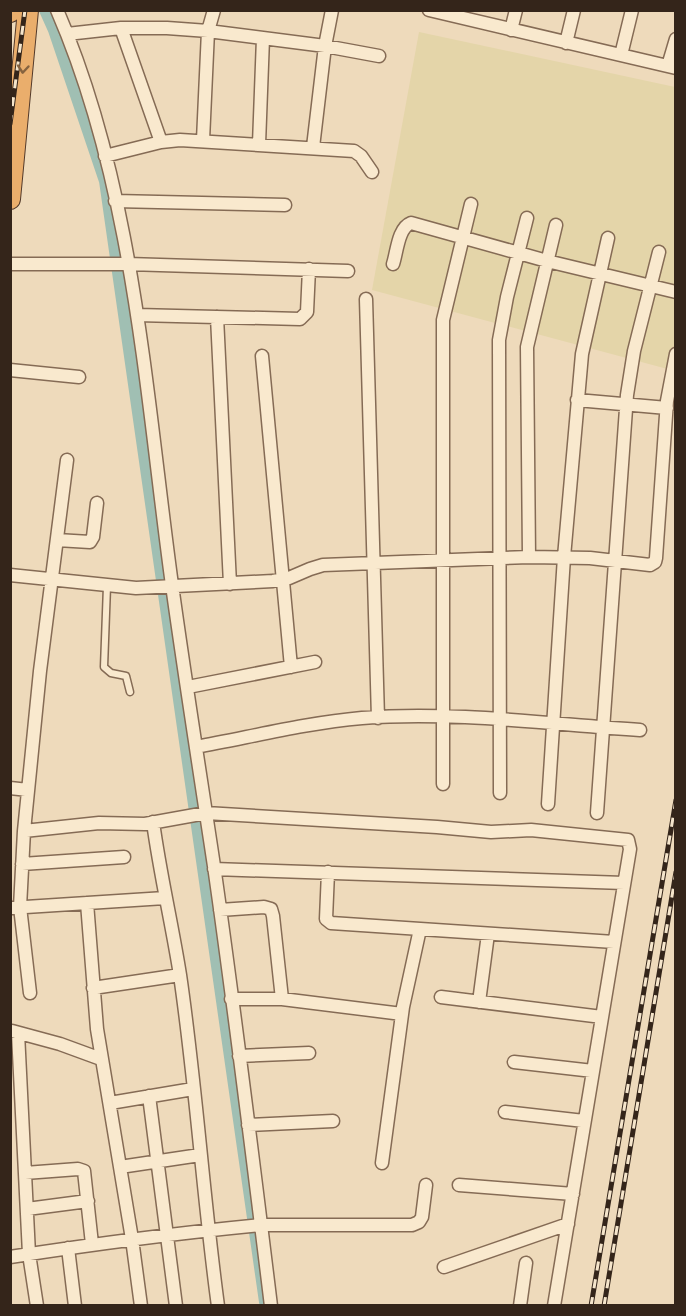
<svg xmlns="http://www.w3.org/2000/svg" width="686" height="1316" viewBox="0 0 686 1316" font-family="Literata,serif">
	<rect width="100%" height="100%" fill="#eedabb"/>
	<path fill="#e4d5a9" d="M419 32 675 87V371L372 290Z"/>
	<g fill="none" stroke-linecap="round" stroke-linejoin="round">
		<path stroke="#a0bfb3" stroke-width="12" d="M45 10 54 30 105 181 265 1302"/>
		<defs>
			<path id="service" d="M107 586 104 667 111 673 126 676 130 692"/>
			<path id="minor" d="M57 10C134 187 146 396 172 585 185 679 200 773 214 866 235 1012 253 1159 271 1306
				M429 10 676 68
				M121 28 161 142
				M511 30 516 10
				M67 34 121 28H167L208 31 325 46 379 56
				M566 43 574 10
				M621 55 632 10
				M668 66 676 39
				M203 140 208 31 214 10
				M259 144 263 38
				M313 147 325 46 332 10
				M105 156 161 142 180 140 354 151 361 156 372 172
				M115 201 285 205
				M10 264H128L348 271
				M393 264C397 252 398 228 411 223L547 261 676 292
				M366 299 378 718
				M137 315 300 319 307 312 309 269
				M217 317 230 584
				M262 356 291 667
				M10 370 79 377
				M577 400 667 408
				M57 540 90 542 93 537 97 503
				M529 557 527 347 556 225
				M10 575 136 588 273 581 289 578 310 569 323 565 375 563 529 557 590 558 650 565 655 562 656 558 667 401 676 354
				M188 687 315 662
				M196 747C251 737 306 723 362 718 454 711 548 724 640 730
				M443 784V320L471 204
				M10 788 28 790
				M500 793 499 340 507 297 527 218
				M548 804 564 557 582 354 608 238
				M597 813 627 395 634 351 659 252
				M153 822C160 874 172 924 180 975 196 1084 203 1196 218 1306
				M24 831 99 823 145 824 206 813 437 827 491 832 531 830 628 840 630 849 554 1306
				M22 864 124 857
				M214 869 624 883
				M328 872 326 919 331 923 614 942
				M87 903 97 1029 132 1239 141 1306
				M10 908 165 898
				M220 910 264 907 271 909 273 916 282 999
				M93 988 180 975
				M30 993 20 907 24 831 40 671 67 460
				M441 997 602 1017
				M231 999H282L402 1014
				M479 1002 488 934
				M12 1031 60 1044 101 1059
				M18 1033 29 1254 37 1306
				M239 1056 309 1053
				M514 1062 593 1071
				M149 1096 176 1306
				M110 1103 193 1089
				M505 1112 584 1121
				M248 1125 333 1121
				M382 1163 403 1007 420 929
				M120 1167 200 1155
				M25 1173 78 1169 84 1171 92 1244
				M459 1185 573 1194
				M27 1209 88 1201
				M68 1248 75 1306
				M10 1257C94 1244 177 1233 261 1225H412L419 1222 422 1217 426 1185
				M444 1267 568 1224
				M520 1306 526 1263"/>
			<path id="trunk" d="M10 12 11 10
				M10 199 28 10"/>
		</defs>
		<use href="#service" stroke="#856b55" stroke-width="9"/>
		<use href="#minor" stroke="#856b55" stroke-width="15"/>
		<use href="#trunk" stroke="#52392a" stroke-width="22"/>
		<use href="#service" stroke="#f9e9ce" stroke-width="6"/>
		<use href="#minor" stroke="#f9e9ce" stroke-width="12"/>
		<use href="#trunk" stroke="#eaae6c" stroke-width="20"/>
		<defs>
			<path id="rail" d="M10 124 25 10
				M591 1306 676 800
				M604 1306 676 872"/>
		</defs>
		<use href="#rail" stroke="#34251a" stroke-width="5"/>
		<use href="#rail" stroke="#f5e5cb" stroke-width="3" stroke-dasharray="9" stroke-linecap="butt"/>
	</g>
	<defs><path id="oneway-chevron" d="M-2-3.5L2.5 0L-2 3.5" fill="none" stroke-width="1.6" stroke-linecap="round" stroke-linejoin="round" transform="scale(1.5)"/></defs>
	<use stroke="#86633f" href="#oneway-chevron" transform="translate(23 69) rotate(95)"/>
	<rect width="686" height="1316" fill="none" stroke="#34251a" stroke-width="24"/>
</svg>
